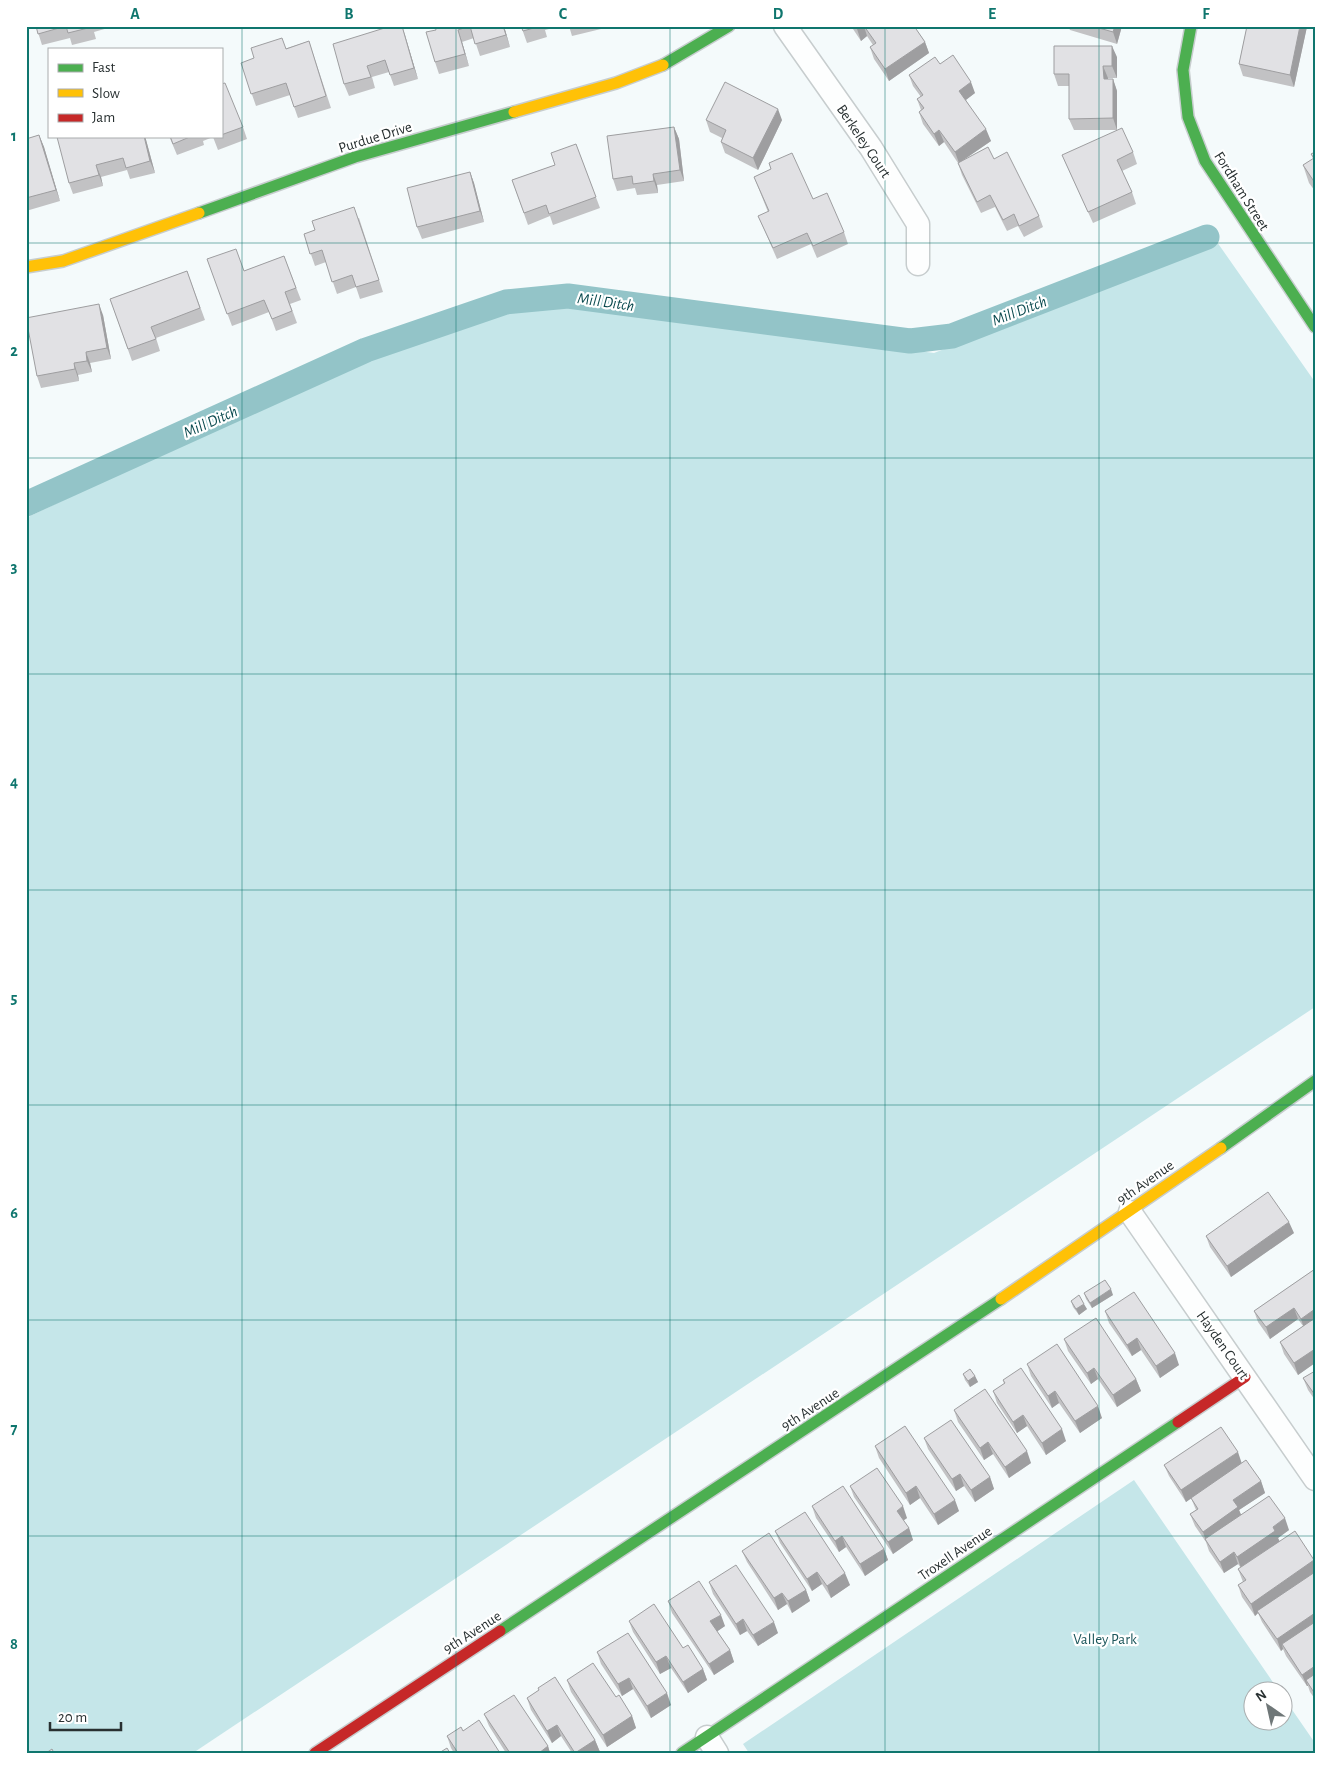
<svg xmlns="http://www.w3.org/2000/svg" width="1341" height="1779" viewBox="0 0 1341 1779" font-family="'Alegreya Sans',sans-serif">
	<rect width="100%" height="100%" fill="#f4fafb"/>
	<path fill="#c5e6e9" d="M1217 242 1315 382V1007L193 1753H26V518L374 352 507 311 559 304 934 353Z
		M1134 1480 1279 1691 1254 1692V1722H1284V1698L1315 1743V1753H749L743 1744Z"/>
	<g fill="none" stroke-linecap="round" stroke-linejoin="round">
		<path stroke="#93c4c8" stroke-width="25" d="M26 504 366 350 506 302 568 296 910 341 952 336 1207 237"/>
		<defs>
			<path id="street" d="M785 26 871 148 918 224V264
				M1130 1212 1315 1479
				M707 1737 717 1753"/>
			<path id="fast" d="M1191 26 1183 70 1188 117 1205 161 1315 327
				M663 65 729 26
				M199 213 355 157 514 112
				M1221 1148 1315 1081
				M500 1631 1001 1299
				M682 1753 1178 1422"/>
			<path id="slow" d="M514 112 616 83 663 65
				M26 267 63 261 199 213
				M1001 1299 1221 1148"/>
			<path id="jam" d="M1178 1422 1245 1377
				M315 1753 500 1631"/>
		</defs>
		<use href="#street" stroke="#c7cdce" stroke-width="25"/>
		<use href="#fast" stroke="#c7cdce" stroke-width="14"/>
		<use href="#slow" stroke="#c7cdce" stroke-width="14"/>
		<use href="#jam" stroke="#c7cdce" stroke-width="14"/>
		<use href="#street" stroke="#fdfefe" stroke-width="22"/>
		<use href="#fast" stroke="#4caf50" stroke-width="11"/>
		<use href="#slow" stroke="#ffc107" stroke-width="11"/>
		<use href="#jam" stroke="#c62828" stroke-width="11"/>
	</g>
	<path fill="#c2c2c4" d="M36 26H115L94 32 96 39 72 45 70 38 42 45Z
		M402 26 418 79 394 86 389 72 372 77 375 88 349 96 344 84Z
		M435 26H504L510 47 480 56 474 38 462 42 469 66 439 74 435 62 436 30Z
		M521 26H561L545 30 547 37 527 43Z
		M569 26H600L601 29 572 36Z
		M851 26H914L925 42 929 53 889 81 874 59 870 47 873 45 867 36 861 41Z
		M1068 26H1122L1117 44 1070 30Z
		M1247 26H1307L1294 87 1243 76 1239 64Z
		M309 41 331 108 298 118 290 95 256 106 241 63Z
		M1117 57V78H1108V79H1113L1117 91V130H1074L1069 119V86H1058L1054 74Z
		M940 64 975 93 966 100 991 141 962 161 994 159 1039 216 1043 227 1024 237 1018 226 1007 231 995 207 981 213 962 175 958 163 944 142 939 146 923 124 919 112 921 110 917 99 921 97 913 86 909 75Z
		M221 84 243 127 247 139 218 150 213 137 203 141 204 145 177 155 169 136H221Z
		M706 120H782L758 170 725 153 721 142 722 138 710 132Z
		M674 127 679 139 684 181 657 185 658 193 637 195 635 188 617 191 613 179Z
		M39 135 44 147 60 201 26 211V139Z
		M58 136H145L155 173 130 179 127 170 101 177 103 186 73 194 69 183Z
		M576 144 600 208 553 225 550 216 528 225 512 180 555 165Z
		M1133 152 1137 164 1122 171 1132 192 1136 204 1093 223 1067 166 1062 155Z
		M1315 152V191L1309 183 1303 165 1313 159 1311 154Z
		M769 163 813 199 844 232 848 244 817 258 811 244 777 259 763 227 758 216 768 212 754 177 771 169Z
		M470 172 474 183 484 222 422 239 417 227Z
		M359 218 383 292 360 299 356 287 337 294 326 262 315 266 304 234Z
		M284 256 301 300 290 304 297 323 276 331 269 312 232 326 207 259 244 271Z
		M187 271 205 320 156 338 160 351 132 361 110 299Z
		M103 315 111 359 90 363 92 372 78 375 79 381 41 388 37 376Z
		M1294 1233 1231 1277 1210 1247 1206 1236Z
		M1315 1269V1363L1298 1375 1284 1354 1280 1342 1303 1326 1298 1319 1270 1339 1258 1322 1254 1311Z
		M1084 1293 1113 1295 1092 1308 1086 1299Z
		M1071 1301 1087 1309 1079 1315 1073 1307Z
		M1105 1311 1179 1365 1160 1378 1141 1350 1132 1356 1109 1323Z
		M1064 1339 1136 1379 1141 1391 1117 1407 1098 1379 1091 1384 1068 1351Z
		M1027 1364 1102 1418 1080 1433 1059 1403 1052 1408 1031 1376Z
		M1315 1371V1400L1308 1390 1303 1378Z
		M963 1374 975 1376 978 1382 970 1387 965 1380Z
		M1003 1380 1066 1441 1046 1455 1027 1426 1017 1433 997 1403 993 1391 1004 1384Z
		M954 1410 1031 1463 1009 1478 993 1454 984 1460 958 1422Z
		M924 1438 990 1477 994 1489 975 1502 964 1486 956 1491 928 1449Z
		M875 1446 959 1511 938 1525 920 1498 910 1505 879 1458Z
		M1242 1463 1261 1481 1265 1493 1239 1510 1241 1515 1289 1530 1278 1538 1279 1541 1314 1560 1315 1561V1699L1310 1692 1308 1686H1307L1286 1656 1283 1649 1281 1651 1262 1622 1258 1613 1255 1616 1242 1597 1238 1585 1243 1582 1238 1569 1241 1568 1238 1564 1224 1573 1209 1551 1206 1542 1195 1526 1190 1514 1196 1510 1191 1498 1186 1502 1169 1476 1164 1465Z
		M850 1486 907 1518 903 1521 909 1528 913 1540 893 1554 854 1497Z
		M812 1506 884 1549 888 1560 865 1576 846 1547 839 1552 816 1518Z
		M775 1531 850 1585 831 1598 822 1584 812 1591 780 1543Z
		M742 1551 806 1590 810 1601 792 1613 787 1604 778 1610 747 1562Z
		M709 1582 778 1633 758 1646 747 1631 740 1635 713 1594Z
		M668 1601 725 1626 717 1631 730 1650 734 1662 714 1675 672 1613Z
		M629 1621 703 1669 707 1680 688 1693 671 1668 660 1674 633 1632Z
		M597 1652 671 1705 651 1718 633 1689 622 1696 601 1664Z
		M567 1680 616 1697 632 1716 636 1728 607 1747 571 1692Z
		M538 1688 595 1740 600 1752 598 1753H572L561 1736 552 1743 531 1710 527 1698 539 1690Z
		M484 1714 548 1746 550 1753H506L489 1726Z
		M463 1731 500 1753H454L451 1748 447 1736Z"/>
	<path fill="#9e9ea0" d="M402 26 405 35 418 79 414 68Z
		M503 26H504L510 47Z
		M861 26H864L867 36 861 41 857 29Z
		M1115 26H1122L1117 44 1113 32Z
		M1300 26H1307V27L1294 87 1290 75Z
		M458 30 462 42 469 66 465 54Z
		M925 42 929 53 889 81 885 69Z
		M1112 46 1117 57V78L1112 66Z
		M26 60 28 75 26 69Z
		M1103 66 1108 78V91L1104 79Z
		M1113 79 1117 91V130L1113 118Z
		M971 82 975 93 963 102 959 91Z
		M778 109 782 120 758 170 753 158Z
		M674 127 679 139 684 181 680 170Z
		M986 129 991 141 959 163 955 152Z
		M939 130 944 142 939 146 934 134Z
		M39 135 44 147 60 201 56 190Z
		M144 136H145L155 173 150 161Z
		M96 165 101 177 103 186 99 175Z
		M470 172 474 183 484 222 480 211Z
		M653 174 657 185 658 193 654 181Z
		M99 304 103 315 111 359 107 348Z
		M86 352 90 363 92 372 87 361Z
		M74 363 78 375 79 381 75 369Z
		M1289 1222 1294 1233 1231 1277 1227 1266Z
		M1111 1289 1113 1295 1092 1308 1090 1303Z
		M1084 1304 1087 1309 1079 1315 1076 1309Z
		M1294 1308 1298 1319 1270 1339 1266 1327Z
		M1315 1309V1324L1305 1331 1301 1319Z
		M1137 1338 1141 1350 1132 1356 1127 1345Z
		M1315 1349V1363L1298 1375 1294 1363Z
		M1175 1353 1179 1365 1160 1378 1156 1366Z
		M1094 1368 1098 1379 1091 1384 1087 1373Z
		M975 1376 978 1382 970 1387 968 1381Z
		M1136 1379 1141 1391 1117 1407 1113 1395Z
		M1055 1391 1059 1403 1052 1408 1048 1396Z
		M1098 1406 1102 1418 1080 1433 1075 1421Z
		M1023 1415 1027 1426 1017 1433 1013 1422Z
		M1062 1429 1066 1441 1046 1455 1042 1443Z
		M988 1442 993 1454 984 1460 980 1448Z
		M1027 1451 1031 1463 1009 1478 1005 1467Z
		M1238 1452 1242 1464 1186 1502 1181 1490Z
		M960 1474 964 1486 956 1491 952 1479Z
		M990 1477 994 1489 975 1502 971 1490Z
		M1261 1481 1265 1493 1239 1510 1243 1519 1206 1541 1203 1532 1233 1500Z
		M916 1486 920 1498 910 1505 906 1493Z
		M955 1500 959 1511 938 1525 934 1514Z
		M903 1506 907 1518 901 1522 897 1511Z
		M1285 1518 1289 1530 1278 1538 1280 1542 1241 1568 1237 1557 1273 1527Z
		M909 1528 913 1540 893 1554 888 1542Z
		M842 1536 846 1547 839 1552 835 1541Z
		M884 1549 888 1560 865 1576 860 1564Z
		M1234 1552 1238 1564 1224 1573 1220 1562Z
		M1314 1560 1315 1575 1257 1611 1258 1613 1255 1616 1251 1604Z
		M817 1572 822 1584 812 1591 807 1579Z
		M845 1573 850 1585 831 1598 827 1586Z
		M806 1590 810 1601 792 1613 788 1601Z
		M782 1593 787 1604 778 1610 774 1598Z
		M1315 1613V1628L1282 1644 1283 1649 1281 1651 1277 1639Z
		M721 1615 725 1626 715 1633 710 1621Z
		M743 1619 747 1631 740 1635 736 1624Z
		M774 1622 778 1633 758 1646 753 1635Z
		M730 1650 734 1662 714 1675 709 1664Z
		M666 1656 671 1668 660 1674 656 1662Z
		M1315 1666V1681L1306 1680 1308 1686H1307L1302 1675Z
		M703 1669 707 1680 688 1693 683 1682Z
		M629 1678 633 1689 622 1696 618 1684Z
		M667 1693 671 1705 651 1718 647 1706Z
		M632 1716 636 1728 607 1747 603 1735Z
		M557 1725 561 1736 552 1743 547 1731Z
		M595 1740 600 1752 598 1753H575Z
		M548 1746 550 1753H539Z"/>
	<path fill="#e1e1e4" stroke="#9e9ea0" d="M36 26H66L38 34Z
		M66 26H92V27L68 33Z
		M391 26H402L414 68 390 75 385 60 367 66 371 77 344 84 333 44Z
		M435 26H503L506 35 475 44 470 26 458 30 465 54 435 62 426 32 436 30Z
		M521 26H541L523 31Z
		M855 26H861L857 29Z
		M864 26H914L925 42 885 69 870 47 876 43Z
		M1092 26H1115L1113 32Z
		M1247 26H1300L1290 75 1239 64Z
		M282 38 286 49 309 41 326 96 294 107 286 83 251 94 241 63 254 58 251 48Z
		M1054 46H1112V66H1103L1104 79H1113V118L1069 119V74H1054Z
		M953 55 971 82 959 91 986 129 955 152 939 130 934 134 919 112 924 108 917 99 923 95 909 75 935 57 940 64Z
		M725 82 778 109 753 158 721 142 726 130 706 120Z
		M225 83 243 127 221 135V84Z
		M674 127 680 170 653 174 654 181 633 184 632 176 613 179 607 136Z
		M1122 128 1133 152 1117 160 1132 192 1088 212 1062 155Z
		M39 135 56 190 26 198V139Z
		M58 136H144L150 161 126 168 123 158 96 165 99 175 69 183 57 137Z
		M170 136H192L173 144Z
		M576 144 596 197 549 214 546 205 524 213 512 180 555 165 551 153Z
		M988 147 994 159 1007 152 1039 216 1019 226 1014 214 1003 220 990 195 977 202 958 163Z
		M1315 152V183L1303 165 1314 158 1311 154Z
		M792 153 813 199 827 193 844 232 813 246 807 233 773 248 758 216 769 211 754 177 771 169 769 163Z
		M470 172 480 211 417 227 407 188Z
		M354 207 379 280 356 287 352 275 332 282 322 250 310 254 304 234 315 230 312 221Z
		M236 249 244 271 284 256 296 288 285 292 292 311 272 319 264 300 227 314 207 259Z
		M187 271 200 308 151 327 156 339 128 349 110 299Z
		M99 304 107 348 86 352 87 361 74 363 75 369 37 376 26 318Z
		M1268 1192 1289 1222 1227 1266 1206 1236Z
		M1315 1269V1309L1301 1319 1294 1308 1266 1327 1254 1311Z
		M1105 1280 1111 1289 1090 1303 1084 1293Z
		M1134 1292 1175 1353 1156 1366 1137 1338 1127 1345 1105 1311Z
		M1079 1295 1084 1304 1076 1309 1071 1301Z
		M1096 1318 1136 1379 1113 1395 1094 1368 1087 1373 1064 1339Z
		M1315 1318V1349L1294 1363 1280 1342Z
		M1057 1344 1098 1406 1075 1421 1055 1391 1048 1396 1027 1364Z
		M1021 1368 1062 1429 1042 1443 1023 1415 1013 1422 993 1391 1005 1383 1003 1380Z
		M970 1369 975 1376 968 1381 963 1374Z
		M1315 1371V1395L1303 1378Z
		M985 1389 1027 1451 1005 1467 988 1442 980 1448 954 1410Z
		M951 1420 990 1477 971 1490 960 1474 952 1479 924 1438Z
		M905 1426 955 1500 934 1514 916 1486 906 1493 875 1446Z
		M1221 1427 1238 1452 1181 1490 1164 1465Z
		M1246 1460 1261 1481 1233 1500 1238 1507 1203 1532 1190 1514 1198 1509 1191 1498Z
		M877 1468 903 1506 897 1511 909 1528 888 1542 850 1486Z
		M843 1486 884 1549 860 1564 842 1536 835 1541 812 1506Z
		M1269 1496 1285 1518 1273 1527 1275 1531 1237 1557 1234 1552 1220 1562 1205 1539Z
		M805 1512 845 1573 827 1586 817 1572 807 1579 775 1531Z
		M1295 1531 1314 1560 1251 1604 1238 1585 1246 1580 1238 1569Z
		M769 1533 806 1590 788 1601 782 1593 774 1598 742 1551Z
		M736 1565 774 1622 753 1635 743 1619 736 1624 709 1582Z
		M1315 1572V1613L1277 1639 1257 1611Z
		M699 1581 721 1615 710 1621 730 1650 709 1664 668 1601Z
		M654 1604 683 1648 688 1645 703 1669 683 1682 666 1656 656 1662 629 1621Z
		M1315 1622V1666L1302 1675 1282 1644Z
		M628 1633 667 1693 647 1706 629 1678 618 1684 597 1652Z
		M593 1663 616 1697 619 1695 632 1716 603 1735 567 1680Z
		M1315 1674V1694L1306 1680Z
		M555 1677 595 1740 575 1753 557 1725 547 1731 527 1698 539 1690 538 1688Z
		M514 1695 548 1746 539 1753H510L484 1714Z
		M479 1720 500 1753H458L447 1736 461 1727 463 1731Z
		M447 1748 450 1753H439Z
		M52 1749 54 1753H46Z"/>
	<path fill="none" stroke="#0f766e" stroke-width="1" stroke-opacity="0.55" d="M242 26V1753M456 26V1753M670 26V1753M885 26V1753M1099 26V1753M26 243H1315M26 458H1315M26 674H1315M26 890H1315M26 1105H1315M26 1320H1315M26 1536H1315"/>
	<g text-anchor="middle" stroke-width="4.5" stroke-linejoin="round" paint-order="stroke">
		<g font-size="15" fill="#283031" stroke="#fff">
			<text transform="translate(375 137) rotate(-17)" y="5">Purdue Drive</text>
			<text transform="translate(864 141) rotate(56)" y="5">Berkeley Court</text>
			<text transform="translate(1242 191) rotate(58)" y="5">Fordham Street</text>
			<text transform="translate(1145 1182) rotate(-35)" y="5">9th Avenue</text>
			<text transform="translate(1223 1345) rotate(55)" y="5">Hayden Court</text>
			<text transform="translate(810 1409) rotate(-33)" y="5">9th Avenue</text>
			<text transform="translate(955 1553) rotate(-34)" y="5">Troxell Avenue</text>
			<text transform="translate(472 1632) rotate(-33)" y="5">9th Avenue</text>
		</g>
		<g font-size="15" fill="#1c565b" stroke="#fff">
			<text x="1105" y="1644">Valley Park</text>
		</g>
		<g font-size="16" font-style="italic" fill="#08484d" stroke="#fff">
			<text transform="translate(606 301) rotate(8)" y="6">Mill Ditch</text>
			<text transform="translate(1019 310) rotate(-21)" y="6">Mill Ditch</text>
			<text transform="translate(210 421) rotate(-24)" y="6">Mill Ditch</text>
		</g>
	</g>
	<rect width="1341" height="1779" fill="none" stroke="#ffffff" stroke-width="55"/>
	<rect x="48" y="48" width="175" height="90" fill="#ffffff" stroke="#a9acad"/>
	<rect x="58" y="64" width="25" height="8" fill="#4caf50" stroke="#a9acad"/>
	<text x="92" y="72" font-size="15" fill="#283031">Fast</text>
	<rect x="58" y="89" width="25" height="8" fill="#ffc107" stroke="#a9acad"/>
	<text x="92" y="98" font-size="15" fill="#283031">Slow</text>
	<rect x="58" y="114" width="25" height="8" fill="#c62828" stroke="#a9acad"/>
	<text x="92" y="122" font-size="15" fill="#283031">Jam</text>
	<g transform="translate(1268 1706) rotate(326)"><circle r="24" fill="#ffffff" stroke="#a9acad"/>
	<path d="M0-4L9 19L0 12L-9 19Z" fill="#6f7778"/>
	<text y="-8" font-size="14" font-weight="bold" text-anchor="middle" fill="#283031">N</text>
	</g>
	<path d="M50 1722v8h71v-8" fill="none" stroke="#283031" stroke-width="2.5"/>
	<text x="58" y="1722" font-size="15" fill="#283031" stroke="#ffffff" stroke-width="4" paint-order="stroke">20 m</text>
	<rect x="28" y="28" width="1286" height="1724" fill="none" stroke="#0f766e" stroke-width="2"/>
	<g font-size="16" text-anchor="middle" font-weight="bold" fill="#0f766e">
		<text x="135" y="19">A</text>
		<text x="349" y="19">B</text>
		<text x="563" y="19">C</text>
		<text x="778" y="19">D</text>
		<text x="992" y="19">E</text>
		<text x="1206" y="19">F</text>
		<text x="14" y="141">1</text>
		<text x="14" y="356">2</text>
		<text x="14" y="572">3</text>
		<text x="14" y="787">4</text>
		<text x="14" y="1003">5</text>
		<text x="14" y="1218">6</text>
		<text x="14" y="1434">7</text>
		<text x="14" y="1649">8</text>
	</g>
</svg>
